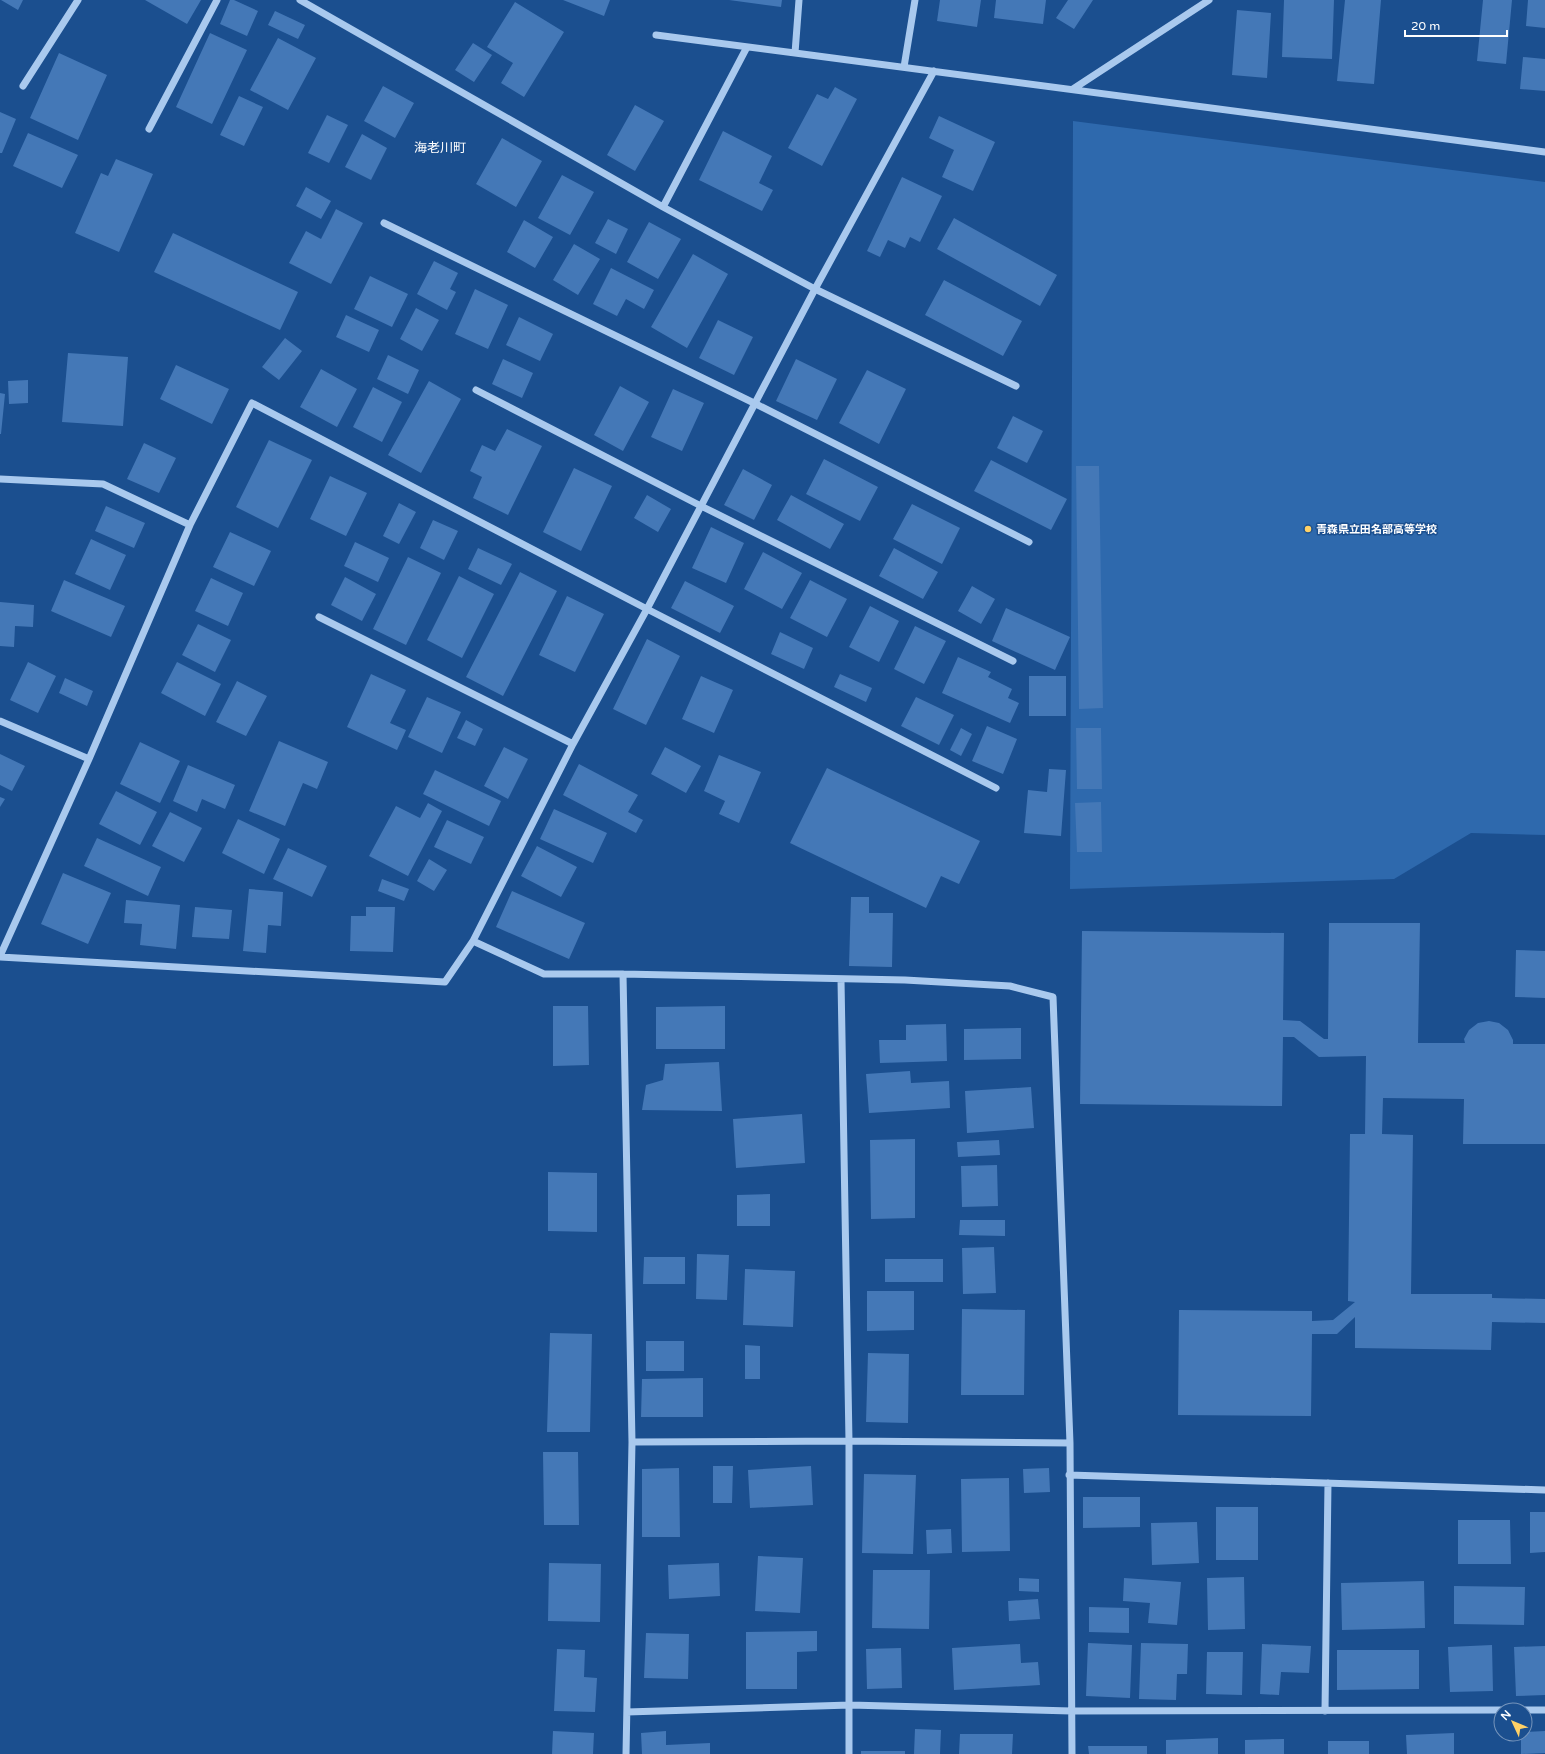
<svg xmlns="http://www.w3.org/2000/svg" width="1545" height="1754" viewBox="0 0 1545 1754" font-family="'Varela Round','Noto Sans JP',sans-serif">
	<rect width="100%" height="100%" fill="#1b4f8f"/>
	<path fill="#2e69ad" d="M1073 121 1545 182V835L1471 833 1394 879 1070 889Z"/>
	<path fill="#4478b7" d="M1 0H23L18 10Z
		M145 0H201L187 24Z
		M230 0H234L258 11 247 36 220 24Z
		M563 0H610L604 16Z
		M729 0H782L781 7Z
		M940 0H981L977 27 937 21Z
		M996 0H1046L1043 24 994 18Z
		M1068 0H1093L1074 29 1056 18Z
		M1284 0H1334L1332 59 1282 57Z
		M1345 0H1381L1374 84 1337 81Z
		M1483 0H1512L1506 64 1477 61Z
		M1528 0H1545V28L1526 26Z
		M515 2 564 32 524 97 501 83 513 63 487 47Z
		M1237 10 1271 13 1267 78 1232 75Z
		M275 11 305 25 298 39 268 25Z
		M210 33 247 50 212 124 176 107Z
		M278 38 316 58 288 110 250 90Z
		M473 43 492 55 474 82 455 70Z
		M59 53 107 75 78 140 30 118Z
		M1523 57 1545 59V91L1520 89Z
		M383 86 414 103 395 138 364 121Z
		M835 87 857 99 822 166 788 148 817 94 828 99Z
		M239 96 263 107 244 146 220 135Z
		M635 105 664 121 635 171 607 155Z
		M0 112 16 119 2 153H0Z
		M327 115 348 125 329 163 308 153Z
		M939 116 995 142 973 191 942 177 954 150 929 138Z
		M723 131 772 156 759 183 773 190 762 211 699 180Z
		M28 133 78 155 62 188 13 166Z
		M362 134 387 148 371 180 345 167Z
		M502 138 542 161 516 207 476 184Z
		M116 159 153 174 119 252 75 233 101 173 108 176Z
		M562 175 594 192 570 235 538 218Z
		M902 177 942 196 920 242 910 237 905 248 888 240 880 257 867 251Z
		M306 187 331 201 321 219 296 206Z
		M336 209 363 223 331 284 289 263 306 231 321 239Z
		M954 218 1057 275 1040 306 937 249Z
		M608 219 628 229 616 254 595 243Z
		M524 220 553 237 535 268 507 252Z
		M649 222 681 239 658 279 627 262Z
		M173 233 298 292 280 330 154 272Z
		M574 244 600 259 578 295 553 280Z
		M693 254 728 274 687 348 651 327Z
		M434 261 458 273 450 289 456 292 447 310 417 294Z
		M611 268 654 290 644 309 626 299 617 316 593 304Z
		M370 276 408 294 392 327 354 309Z
		M944 280 1022 321 1003 356 925 315Z
		M475 289 508 305 488 349 455 334Z
		M416 308 439 320 422 351 400 339Z
		M346 315 379 330 369 352 336 337Z
		M519 317 553 334 540 361 506 345Z
		M718 320 753 337 734 375 699 358Z
		M285 338 302 351 279 380 262 367Z
		M68 353 128 357 123 426 62 422Z
		M388 355 419 370 408 394 377 379Z
		M503 359 533 373 522 398 492 384Z
		M796 359 837 379 817 420 776 401Z
		M176 365 229 389 212 424 160 399Z
		M321 369 357 389 337 427 300 407Z
		M867 370 906 389 879 444 839 423Z
		M28 380V403L9 404 8 381Z
		M429 381 461 399 421 473 388 455Z
		M620 386 649 402 623 451 594 435Z
		M373 387 402 402 382 442 353 427Z
		M673 389 704 403 682 451 651 437Z
		M0 393 5 394 1 434H0Z
		M1013 416 1043 431 1027 463 997 448Z
		M507 429 542 446 508 515 473 498 482 477 470 471 482 445 495 451Z
		M269 440 312 460 278 528 236 507Z
		M144 443 176 458 159 493 127 479Z
		M824 459 878 487 860 521 806 494Z
		M991 460 1067 499 1051 530 974 491Z
		M1076 466H1099L1103 708 1079 709Z
		M574 468 612 486 581 551 543 532Z
		M743 469 772 485 754 520 724 505Z
		M330 476 367 493 346 536 310 519Z
		M647 495 671 509 658 532 634 518Z
		M791 495 844 524 830 549 777 520Z
		M399 503 416 512 399 544 383 536Z
		M912 504 960 528 942 564 893 539Z
		M106 506 145 523 134 548 95 531Z
		M433 520 458 531 444 560 420 548Z
		M711 527 744 543 726 583 692 568Z
		M230 532 271 551 254 586 213 567Z
		M91 539 126 555 110 590 75 574Z
		M355 542 389 558 378 582 344 566Z
		M478 548 512 564 501 585 468 569Z
		M894 548 938 572 923 599 879 576Z
		M763 552 802 573 782 609 744 589Z
		M408 557 441 573 406 645 373 629Z
		M520 572 557 591 503 696 466 677Z
		M459 576 494 594 462 658 427 640Z
		M345 577 376 594 362 621 331 605Z
		M211 578 243 593 228 626 195 611Z
		M64 580 125 606 111 637 51 611Z
		M810 580 847 599 827 637 790 618Z
		M685 581 734 606 720 633 671 608Z
		M972 586 995 599 981 624 958 611Z
		M567 596 604 614 575 672 539 655Z
		M0 602 34 605 33 627 15 626 14 647 0 646Z
		M870 606 899 621 879 662 849 647Z
		M1006 608 1070 637 1055 670 992 641Z
		M198 624 231 640 215 672 182 655Z
		M915 626 946 641 924 684 894 669Z
		M780 632 813 648 804 669 771 654Z
		M647 639 680 656 646 725 613 709Z
		M958 657 991 672 988 677 1012 689 1008 698 1019 703 1010 723 942 693Z
		M28 662 56 676 38 713 10 700Z
		M177 662 221 684 205 716 161 693Z
		M371 674 406 690 390 723 406 730 397 750 347 727Z
		M840 674 872 688 866 702 834 687Z
		M701 676 733 690 714 733 682 719Z
		M1029 676H1066V716H1029Z
		M65 678 93 691 87 706 59 693Z
		M237 681 267 696 246 736 216 722Z
		M427 697 461 712 442 753 408 737Z
		M916 697 954 715 939 745 901 726Z
		M466 720 483 729 475 746 457 738Z
		M987 726 1017 739 1003 774 972 761Z
		M961 728 972 734 961 756 950 750Z
		M1076 728H1101L1102 789H1077Z
		M279 741 328 762 317 789 303 783 285 826 249 811Z
		M140 742 180 761 160 803 120 784Z
		M504 747 528 759 508 799 484 786Z
		M665 747 701 766 686 793 651 774Z
		M0 754 25 766 12 791 0 785Z
		M719 755 761 772 739 823 719 814 725 801 704 791Z
		M579 764 638 795 628 812 643 820 636 833 563 795Z
		M188 765 235 785 225 809 202 799 197 812 173 801Z
		M827 768 980 841 959 884 941 876 926 908 790 843Z
		M1049 769 1066 770 1061 836 1024 833 1028 790 1047 792Z
		M435 770 501 801 489 826 423 794Z
		M116 791 157 812 140 845 99 824Z
		M0 797 5 799 0 807Z
		M1101 802 1102 852H1077L1075 803Z
		M428 803 442 811 408 876 369 856 396 806 420 818Z
		M554 809 607 833 593 863 540 839Z
		M170 812 202 828 184 862 152 846Z
		M238 819 280 839 264 874 222 853Z
		M447 820 484 837 471 864 434 847Z
		M97 838 161 867 148 896 84 866Z
		M537 846 577 867 561 897 521 876Z
		M288 848 327 866 312 897 273 879Z
		M429 859 447 870 434 891 417 881Z
		M63 873 111 893 88 944 41 924Z
		M382 879 409 889 404 901 378 891Z
		M249 889 283 892 281 926 268 925 266 953 243 951Z
		M512 891 585 923 569 959 496 927Z
		M851 897H869V913H893L892 967 849 966Z
		M126 900 180 905 176 949 140 945 142 924 124 923Z
		M195 907 232 910 229 939 192 937Z
		M366 907H395L393 952 350 951 351 916H366Z
		M1329 923H1420L1418 1043H1465L1464 1039 1469 1030 1478 1023 1489 1021 1499 1023 1508 1030 1513 1040V1044H1545V1144H1463L1464 1099 1383 1098 1382 1134 1413 1135 1411 1294H1492V1298L1545 1299V1323L1492 1322 1491 1350 1355 1348V1317L1337 1334H1312L1311 1416 1178 1415 1179 1310 1312 1311V1321L1333 1320 1355 1302 1348 1301 1350 1134H1365L1366 1056 1319 1057 1294 1037H1283L1282 1106 1080 1104 1082 931 1284 933 1283 1020 1300 1021 1324 1039H1328Z
		M1516 950 1545 951V998L1515 997Z
		M553 1006H588L589 1065 553 1066Z
		M725 1006V1049H656V1007Z
		M946 1024 947 1061 880 1063 879 1040H906V1025Z
		M1021 1028V1059L964 1060V1029Z
		M719 1062 722 1111 642 1110 646 1085 663 1080 665 1064Z
		M910 1071 911 1083 949 1081 950 1108 869 1113 866 1074Z
		M1031 1087 1034 1128 967 1133 965 1091Z
		M802 1114 805 1163 736 1168 733 1119Z
		M915 1139V1218L871 1219 870 1140Z
		M999 1140 1000 1155 958 1157 957 1142Z
		M997 1165 998 1206 962 1207 961 1166Z
		M548 1172 597 1173V1232L548 1231Z
		M770 1194V1226H737V1195Z
		M960 1220H1005V1236L959 1235Z
		M994 1247 996 1293 963 1294 962 1248Z
		M697 1254 729 1255 727 1300 696 1299Z
		M644 1257H685V1284H643Z
		M885 1259H943V1282H885Z
		M745 1269 795 1271 793 1327 743 1325Z
		M867 1291H914V1330L867 1331Z
		M962 1309 1025 1310 1024 1395H961Z
		M550 1333 592 1334 590 1432H547Z
		M646 1341H684V1371H646Z
		M745 1345 760 1346V1379H745Z
		M868 1353 909 1354 908 1423 866 1422Z
		M703 1378V1417H641L642 1379Z
		M543 1452H578L579 1525H544Z
		M713 1466H733L732 1503H713Z
		M811 1466 813 1505 750 1508 748 1470Z
		M679 1468 680 1537H642V1469Z
		M1049 1468 1050 1492 1024 1493 1023 1469Z
		M864 1474 916 1475 913 1554 862 1553Z
		M1009 1478 1010 1551 962 1552 961 1479Z
		M1083 1497H1140V1527L1083 1528Z
		M1216 1507H1258V1560H1216Z
		M1530 1512H1545V1552L1530 1553Z
		M1458 1520H1510L1511 1564H1458Z
		M1197 1522 1199 1563 1152 1565 1151 1523Z
		M951 1529 952 1553 927 1554 926 1530Z
		M758 1556 803 1558 800 1613 755 1611Z
		M549 1563 601 1564 600 1622 548 1621Z
		M719 1563 720 1596 669 1599 668 1565Z
		M873 1570H930L929 1629 872 1628Z
		M1244 1577 1245 1629 1208 1630 1207 1578Z
		M1019 1578 1039 1579V1592L1019 1591Z
		M1124 1578 1181 1582 1177 1625 1148 1623 1150 1603 1123 1601Z
		M1424 1581 1425 1628 1342 1630 1341 1583Z
		M1454 1586 1525 1587 1524 1625 1454 1624Z
		M1038 1599 1040 1619 1009 1621 1008 1601Z
		M1089 1607 1129 1608V1633L1089 1632Z
		M817 1631V1651L797 1652V1689H746V1632Z
		M646 1633 689 1634 688 1679 644 1678Z
		M1088 1643 1132 1645 1130 1698 1086 1696Z
		M1141 1643 1188 1644 1187 1674H1177L1176 1700 1139 1699Z
		M1020 1644 1021 1663 1038 1662 1040 1685 954 1690 952 1648Z
		M1262 1644 1311 1646 1309 1673 1281 1672 1279 1695 1260 1694Z
		M1492 1645 1493 1691 1450 1692 1448 1647Z
		M1545 1646V1695L1516 1696 1514 1647Z
		M901 1648 902 1688 867 1689 866 1649Z
		M557 1649 585 1650 584 1677 597 1678 595 1712 554 1711Z
		M1337 1650H1419V1689L1337 1690Z
		M1207 1652H1243L1242 1695 1206 1694Z
		M915 1729 941 1730 940 1754H914Z
		M553 1731 594 1733 593 1754H552Z
		M666 1731V1745L710 1743V1754H642L641 1733Z
		M1545 1731V1753L1521 1754V1734H1525V1732Z
		M1454 1733V1754H1407L1406 1735Z
		M960 1734H1013L1012 1754H959Z
		M1218 1738V1754H1166V1740Z
		M1284 1739V1754H1245V1740Z
		M1328 1741H1369V1754H1328Z
		M1088 1746H1147V1754H1089Z
		M861 1751H905V1754H861Z"/>
	<g fill="none" stroke-linecap="round" stroke-linejoin="round">
		<path stroke="#a9c9ee" stroke-width="7" d="M300 0 663 207 815 289 1016 386
			M799 0 795 53 1545 152
			M656 35 795 53
			M904 67 915 0
			M23 86 78 0
			M1073 89 1209 0
			M149 129 217 0
			M663 207 747 47
			M384 223 754 403 1029 542
			M476 390 701 506 1013 661
			M0 479 103 484 190 525
			M319 617 573 744
			M0 721 89 759
			M473 941 544 974H623L905 980 1010 986 1053 997 1070 1443 1072 1754
			M0 956 89 759 190 525 252 403 647 609 996 788
			M0 957 445 982 473 941 573 744 647 609 815 289 934 71
			M623 974 632 1442 626 1754
			M841 980 849 1441V1754
			M632 1442 849 1441 1070 1443
			M1069 1475 1545 1490
			M1525 1710H1545
			M1325 1711 1328 1483
			M627 1712 850 1705 1071 1711 1501 1710"/>
	</g>
	<circle fill="#ffd166" stroke="#1b4f8f" stroke-width="1.5" cx="1308" cy="529" r="4"/>
	<g text-anchor="middle" stroke-width="3" stroke-linejoin="round" paint-order="stroke">
		<g font-size="11" font-weight="bold" fill="#fff" stroke="#1b4f8f" text-anchor="start">
			<text x="1316" y="533">青森県立田名部高等学校</text>
		</g>
		<g font-size="13" fill="#fff" stroke="#1b4f8f">
			<text x="440" y="152">海老川町</text>
		</g>
	</g>
	<g transform="translate(1513 1722) rotate(314)"><circle r="19" fill="#1b4f8f" stroke="#7695bc"/>
	<path d="M0-3L7 15L0 10L-7 15Z" fill="#ffd166"/>
	<text y="-6" font-size="11" font-weight="bold" text-anchor="middle" fill="#ffffff">N</text>
	</g>
	<path d="M1405 30v6h102v-6" fill="none" stroke="#ffffff" stroke-width="2"/>
	<text x="1411" y="30" font-size="12" fill="#ffffff" stroke="#1b4f8f" stroke-width="3" paint-order="stroke">20 m</text>
</svg>
